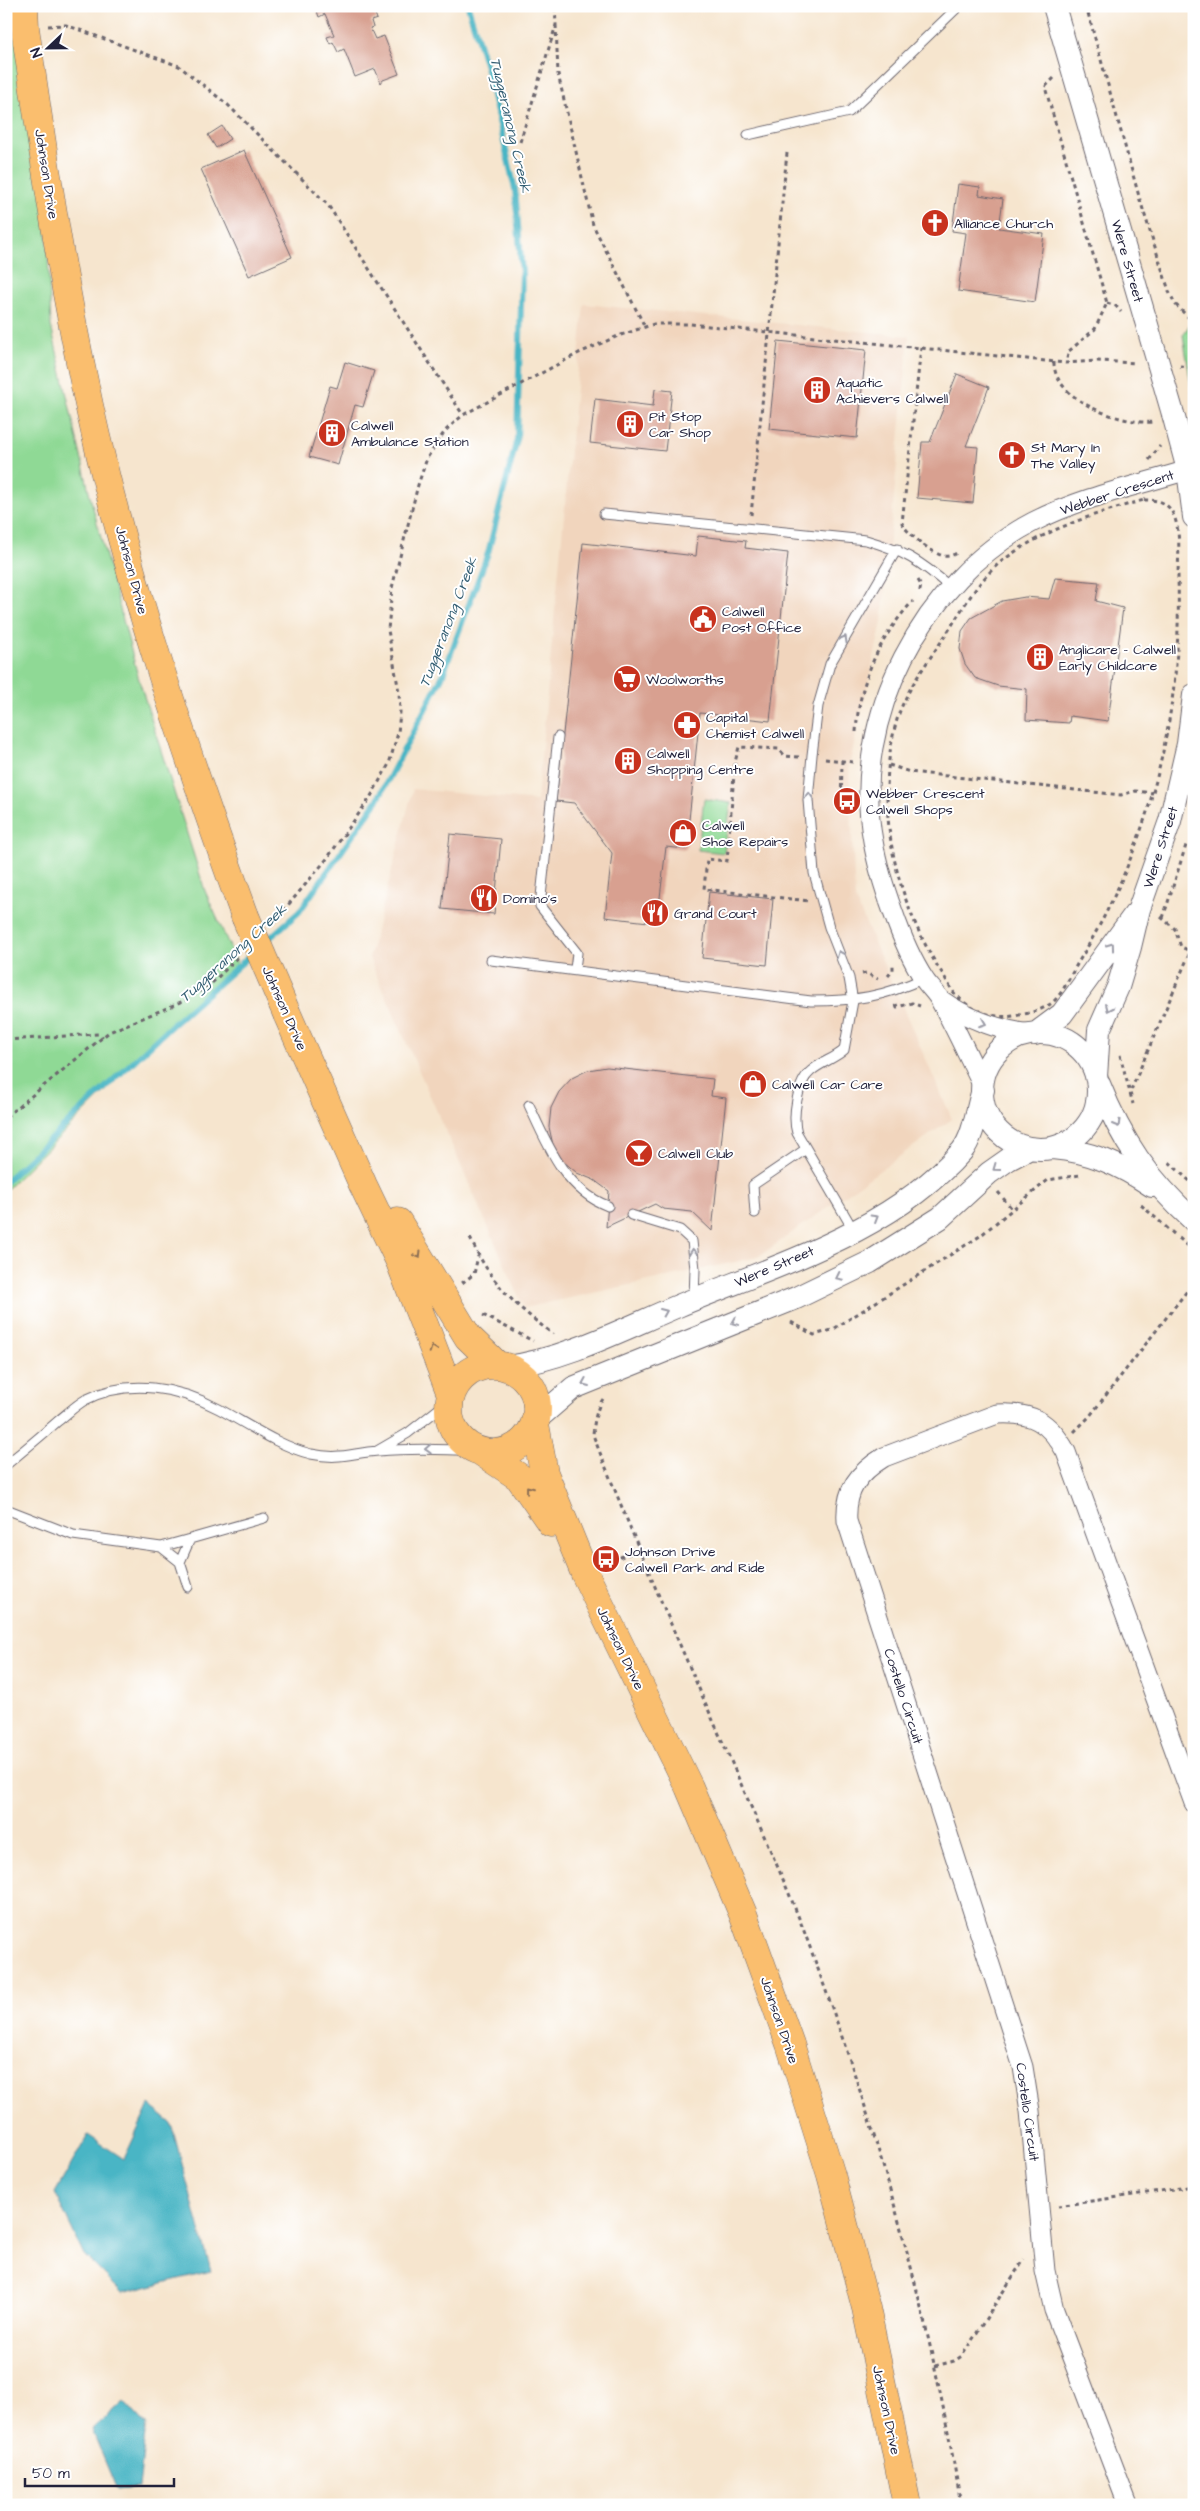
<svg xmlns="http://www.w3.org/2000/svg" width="1200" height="2511" viewBox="0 0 1200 2511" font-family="'Architects Daughter',sans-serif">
	<rect width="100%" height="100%" fill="#fff"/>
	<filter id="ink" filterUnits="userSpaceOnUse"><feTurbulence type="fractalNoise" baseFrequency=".02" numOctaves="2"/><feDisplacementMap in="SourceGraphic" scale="10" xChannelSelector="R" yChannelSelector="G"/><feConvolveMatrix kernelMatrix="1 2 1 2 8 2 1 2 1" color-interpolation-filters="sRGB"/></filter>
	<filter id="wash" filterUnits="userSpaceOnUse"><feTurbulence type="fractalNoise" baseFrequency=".0096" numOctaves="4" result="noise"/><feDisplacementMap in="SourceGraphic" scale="20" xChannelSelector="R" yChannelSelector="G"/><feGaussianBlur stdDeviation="1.12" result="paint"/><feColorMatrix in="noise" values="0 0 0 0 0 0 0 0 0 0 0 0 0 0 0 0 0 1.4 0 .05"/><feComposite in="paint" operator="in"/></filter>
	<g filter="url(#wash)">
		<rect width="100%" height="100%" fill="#f6e5ce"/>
		<path fill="#f1d5bd" d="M584 304 909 336 882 622 849 766 855 899 952 1119 758 1257 524 1308 369 958 413 789 537 801Z"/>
		<path fill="#8fd995" stroke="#587e68" d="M6 6H24L44 159 51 326 91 500 139 680 205 891 238 965 172 1025 6 1190Z
			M1194 318V403L1183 335Z
			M704 799 731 803 724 853 698 850Z"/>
		<path fill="#49b5c5" stroke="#366c80" d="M149 2105 171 2123 211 2271 122 2293 84 2255 55 2193 88 2135 124 2159Z
			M124 2401 146 2425 139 2488 117 2490 92 2430Z"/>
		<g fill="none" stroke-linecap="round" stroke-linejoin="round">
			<path stroke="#49b5c5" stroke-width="6" d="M264 943 299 912 377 801 442 677 488 553 517 439 522 273 515 189 487 70 468 6
				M6 1181 172 1025 253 953"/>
		</g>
		<g id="blocks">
			<path fill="#d8a090" d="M320 6H372L377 19 371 21 373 27 370 28 375 39 384 36 399 74 383 80 381 83 375 69 355 77 344 49 338 52 333 42 330 44 327 37 334 35 325 14 319 17 317 11 321 9Z
				M222 126 230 139 216 148 208 135Z
				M244 150 292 257 249 276 201 169Z
				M958 184 980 187 979 195 1003 199 999 228 1044 234 1035 302 958 291 966 233 952 231Z
				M778 341 866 350 857 438 769 429Z
				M345 362 374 371 363 407 355 405 338 465 309 457 330 386 337 388Z
				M957 374 989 387 966 446 978 447 973 503 917 498 922 442H930Z
				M655 389 672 391 665 451 590 443 595 399 653 406Z
				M698 536 746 541 745 548 788 553 770 721 700 713 686 849 666 847 657 923 605 917 612 853 574 803 556 801 583 543 696 556Z
				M1055 578 1099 582 1096 601 1123 608 1108 721 1070 716 1069 723 1026 720 1027 689 998 686 975 678 965 664 960 649 962 631 971 618 1002 601 1025 597 1049 599Z
				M450 834 501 839 494 914 442 909Z
				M709 892 773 899 767 965 702 958Z
				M607 1067 713 1079 711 1096 726 1098 712 1231 692 1212 663 1209 655 1204 606 1227 609 1191 594 1180 577 1173 563 1161 553 1145 549 1127 551 1108 559 1092 572 1078 588 1070Z"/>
		</g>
	</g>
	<g filter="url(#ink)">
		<use href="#blocks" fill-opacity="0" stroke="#6c666e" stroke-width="1"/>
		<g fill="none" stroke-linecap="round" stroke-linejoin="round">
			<defs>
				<path id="service" d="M748 135 849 112 959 6
					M604 514 866 540C904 551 920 561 950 587
					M558 737 540 906 577 953 575 969
					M491 960 811 1001C854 1001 884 997 924 978
					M529 1105C547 1144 565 1190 608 1206
					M755 1213 753 1185 806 1149
					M631 1215 680 1230 692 1241 695 1269 694 1298
					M854 1231 797 1133C792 1117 797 1082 811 1071 821 1062 834 1059 844 1050L853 1001 849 978 829 927 814 873 808 800 812 755 818 706 830 664 897 549
					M377 1451 408 1433 450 1400
					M6 1465C24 1450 41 1436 58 1421 67 1414 76 1405 85 1400 129 1378 178 1387 219 1409 247 1424 281 1447 311 1454 340 1460 351 1453 378 1451 411 1448 444 1449 477 1451
					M6 1509 73 1535 161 1547 180 1562
					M161 1547 190 1539
					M188 1587 180 1562 190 1539 264 1518"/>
				<path id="minor" d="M941 1000C969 1020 997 1030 1031 1034
					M983 1086C969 1058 956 1029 941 1002 937 993 929 987 924 979 911 959 901 935 893 912 885 890 877 865 873 841 850 719 924 579 1033 522 1082 497 1135 486 1188 470
					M1128 2505 1054 2310 1045 2271 1030 2111 1023 2067 847 1521C845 1490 858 1473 884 1457L997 1414C1032 1412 1049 1421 1066 1452L1194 1803"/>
				<path id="tertiary" d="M1054 6 1145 318
					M1173 414 1188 470 1194 517
					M982 1091a58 58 0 1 1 116 0a58 58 0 1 1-116 0Z
					M1035 1034 1062 1014 1135 914
					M1096 1077 1099 1030 1118 987 1130 947 1139 909 1170 821 1188 744 1194 695
					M1099 1084C1122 1142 1148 1179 1194 1221
					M1052 1148C1090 1151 1121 1165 1152 1186
					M507 1367C566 1359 623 1329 678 1306 776 1265 889 1233 962 1151 974 1136 977 1108 983 1090
					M536 1420 573 1388 796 1298 870 1262 940 1218 989 1173 1009 1159 1030 1148"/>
				<path id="primary" d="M24 6 25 28C43 154 62 280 89 405 127 579 184 748 245 916
					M287 1014 363 1185 400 1262 451 1394
					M398 1222 468 1337 496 1364
					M449 1409a44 44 0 1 1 88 0a44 44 0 1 1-88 0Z
					M535 1424 544 1473 585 1574 689 1787 743 1914 790 2044 831 2175 866 2308 907 2505
					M483 1453 519 1477 551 1523"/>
			</defs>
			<use href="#service" stroke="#6c666e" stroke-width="11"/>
			<use href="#minor" stroke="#6c666e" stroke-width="21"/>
			<use href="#tertiary" stroke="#6c666e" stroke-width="24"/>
			<use href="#primary" stroke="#6c666e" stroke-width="29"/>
			<path stroke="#6c666e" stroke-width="3" stroke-dasharray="4 4" stroke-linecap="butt" d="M1086 6 1140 200 1170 294 1176 305 1194 323
				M556 25 558 74 593 225 645 327
				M48 26 66 25 179 66 228 105 328 205 463 415
				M1054 78 1045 87 1107 303 1095 329 1069 351 1066 362
				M520 142 556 25 555 6
				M1107 303 1116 306 1121 312
				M921 347 902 523C907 534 931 552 943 556 948 557 954 555 958 552
				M1054 362C1053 400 1122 425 1154 422
				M1180 366 1194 368
				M1149 460 1160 446
				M1144 500C1156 500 1166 501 1172 512 1182 530 1178 557 1178 576 1179 615 1178 655 1173 693 1161 788 1129 880 1079 961 1071 974 1065 989 1055 1000 1046 1010 1026 1014 1014 1016 992 1019 970 1010 955 994 949 986 944 975 938 967 894 895 874 806 896 723 905 690 928 662 947 633 963 608 978 580 1002 561 1044 529 1094 514 1144 500Z
				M751 515 787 153
				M918 580 921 585 919 595
				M856 732C859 682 879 638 913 601
				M799 757 785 756 779 749 739 747 735 762 727 861 707 859 704 889 809 901
				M825 759 853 762
				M842 760 841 810 853 809
				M889 765 910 772 1121 795 1135 791 1153 793
				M1161 917 1175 929 1181 947 1193 952
				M1163 918 1187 842
				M273 923 326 860 370 798 389 764 398 733 400 712 399 692 388 630 392 588 418 485 427 458 445 431 463 415 579 353 618 336 654 324H690L1065 363 1098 361 1136 363
				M862 974 866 973 878 979
				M888 976 893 970V964
				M896 1004 897 1007 912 1003 920 1006
				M6 1040 98 1034 103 1037
				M1120 1055 1133 1104
				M1131 1090 1194 943
				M6 1117 109 1032 186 1000 213 982 238 957
				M1169 1162 1194 1185
				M998 1192 1013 1210
				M1141 1205 1174 1234
				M470 1238C491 1283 514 1305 553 1334
				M1179 1238 1194 1251
				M462 1283 474 1274 478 1256
				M483 1315 533 1341
				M791 1322 814 1335 832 1330 980 1236 1048 1180 1080 1175
				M603 1399C596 1409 594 1422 593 1435 636 1545 683 1653 731 1761 758 1824 788 1886 811 1950 878 2130 930 2315 961 2505
				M1074 1432 1089 1417 1194 1282
				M605 1562 606 1563 638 1550
				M1058 2206 1194 2186
				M935 2366 954 2361 962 2356 1024 2259"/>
			<use href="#service" stroke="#fff" stroke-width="9"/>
			<use href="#minor" stroke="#fff" stroke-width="19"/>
			<use href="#tertiary" stroke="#fff" stroke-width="22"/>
			<use href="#primary" stroke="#fabe6e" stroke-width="28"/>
			<defs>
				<path id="tertiary-bridge" d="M1145 318 1173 414"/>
				<path id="primary-bridge" d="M245 916 287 1014"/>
			</defs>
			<use href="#tertiary-bridge" stroke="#6c666e" stroke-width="24" stroke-linecap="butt"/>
			<use href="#primary-bridge" stroke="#6c666e" stroke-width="29" stroke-linecap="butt"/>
			<use href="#tertiary-bridge" stroke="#fff" stroke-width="22"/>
			<use href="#primary-bridge" stroke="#fabe6e" stroke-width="28"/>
		</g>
		<defs><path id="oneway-chevron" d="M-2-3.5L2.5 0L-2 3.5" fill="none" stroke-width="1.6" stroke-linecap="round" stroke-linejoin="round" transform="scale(1.25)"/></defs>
		<g stroke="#9c9ca7">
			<use href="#oneway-chevron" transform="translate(844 639) rotate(-60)"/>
			<use href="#oneway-chevron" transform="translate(809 796) rotate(-88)"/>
			<use href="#oneway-chevron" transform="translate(1111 946) rotate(-54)"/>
			<use href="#oneway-chevron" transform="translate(840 954) rotate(-112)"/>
			<use href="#oneway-chevron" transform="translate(1109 1008) rotate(114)"/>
			<use href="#oneway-chevron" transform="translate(983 1023) rotate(21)"/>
			<use href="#oneway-chevron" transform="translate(1117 1124) rotate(60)"/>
			<use href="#oneway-chevron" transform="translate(996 1168) rotate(144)"/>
			<use href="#oneway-chevron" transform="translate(875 1218) rotate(-31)"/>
			<use href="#oneway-chevron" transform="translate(693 1252) rotate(-97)"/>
			<use href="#oneway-chevron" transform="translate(839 1277) rotate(154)"/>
			<use href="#oneway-chevron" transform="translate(664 1312) rotate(-23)"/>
			<use href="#oneway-chevron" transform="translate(735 1322) rotate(158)"/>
			<use href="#oneway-chevron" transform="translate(585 1383) rotate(157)"/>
			<use href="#oneway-chevron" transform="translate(428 1449) rotate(177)"/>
		</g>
		<g stroke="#8e7054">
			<use href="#oneway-chevron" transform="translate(418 1255) rotate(59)"/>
			<use href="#oneway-chevron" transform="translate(433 1349) rotate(-109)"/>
			<use href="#oneway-chevron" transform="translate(529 1489) rotate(-128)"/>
		</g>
	</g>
	<defs>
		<symbol id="church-disc" viewBox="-11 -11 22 22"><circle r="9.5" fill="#c8321e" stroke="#fff"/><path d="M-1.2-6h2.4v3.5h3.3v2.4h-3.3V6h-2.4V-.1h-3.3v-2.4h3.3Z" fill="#fff"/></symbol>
		<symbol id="building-disc" viewBox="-11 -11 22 22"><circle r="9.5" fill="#c8321e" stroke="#fff"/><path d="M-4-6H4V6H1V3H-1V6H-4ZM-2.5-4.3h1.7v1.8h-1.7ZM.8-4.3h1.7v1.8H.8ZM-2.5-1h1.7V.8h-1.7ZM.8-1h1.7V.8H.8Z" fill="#fff"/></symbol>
		<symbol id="civic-disc" viewBox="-11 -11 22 22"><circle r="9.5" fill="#c8321e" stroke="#fff"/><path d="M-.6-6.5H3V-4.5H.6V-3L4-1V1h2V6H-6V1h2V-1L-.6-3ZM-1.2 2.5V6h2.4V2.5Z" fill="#fff"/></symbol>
		<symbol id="supermarket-disc" viewBox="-11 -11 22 22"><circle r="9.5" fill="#c8321e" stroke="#fff"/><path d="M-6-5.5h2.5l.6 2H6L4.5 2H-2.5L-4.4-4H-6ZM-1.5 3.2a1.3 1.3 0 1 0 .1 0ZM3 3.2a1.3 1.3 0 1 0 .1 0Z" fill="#fff"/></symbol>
		<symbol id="pharmacy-disc" viewBox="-11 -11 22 22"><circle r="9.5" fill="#c8321e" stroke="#fff"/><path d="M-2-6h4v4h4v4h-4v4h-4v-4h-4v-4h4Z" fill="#fff"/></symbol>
		<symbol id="bus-disc" viewBox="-11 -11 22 22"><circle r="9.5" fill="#c8321e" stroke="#fff"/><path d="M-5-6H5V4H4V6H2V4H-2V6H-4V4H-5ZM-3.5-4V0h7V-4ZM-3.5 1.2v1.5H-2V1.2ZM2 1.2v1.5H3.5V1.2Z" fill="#fff"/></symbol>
		<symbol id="shop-disc" viewBox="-11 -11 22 22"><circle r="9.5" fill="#c8321e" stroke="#fff"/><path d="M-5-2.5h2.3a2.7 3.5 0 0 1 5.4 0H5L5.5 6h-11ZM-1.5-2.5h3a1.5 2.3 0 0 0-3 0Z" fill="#fff"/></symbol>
		<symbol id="restaurant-disc" viewBox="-11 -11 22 22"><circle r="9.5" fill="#c8321e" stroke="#fff"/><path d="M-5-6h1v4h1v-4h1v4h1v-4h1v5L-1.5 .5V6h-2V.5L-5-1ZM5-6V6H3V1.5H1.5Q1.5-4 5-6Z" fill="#fff"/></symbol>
		<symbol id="bar-disc" viewBox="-11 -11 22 22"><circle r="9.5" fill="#c8321e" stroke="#fff"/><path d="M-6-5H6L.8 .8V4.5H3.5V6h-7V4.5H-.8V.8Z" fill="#fff"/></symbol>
	</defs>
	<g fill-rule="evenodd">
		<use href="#church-disc" x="919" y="207" width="32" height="32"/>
		<use href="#building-disc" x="801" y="374" width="32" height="32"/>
		<use href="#building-disc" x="614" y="408" width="32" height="32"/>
		<use href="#building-disc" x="316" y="417" width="32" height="32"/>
		<use href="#church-disc" x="996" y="439" width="32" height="32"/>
		<use href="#civic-disc" x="687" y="603" width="32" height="32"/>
		<use href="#building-disc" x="1024" y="641" width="32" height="32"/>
		<use href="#supermarket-disc" x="611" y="663" width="32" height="32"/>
		<use href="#pharmacy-disc" x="671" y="709" width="32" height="32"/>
		<use href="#building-disc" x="612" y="745" width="32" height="32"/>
		<use href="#bus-disc" x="831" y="785" width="32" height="32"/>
		<use href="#shop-disc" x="667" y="817" width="32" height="32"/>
		<use href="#restaurant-disc" x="468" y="882" width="32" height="32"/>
		<use href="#restaurant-disc" x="639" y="897" width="32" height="32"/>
		<use href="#shop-disc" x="737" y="1068" width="32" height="32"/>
		<use href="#bar-disc" x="623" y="1137" width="32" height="32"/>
		<use href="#bus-disc" x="590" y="1543" width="32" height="32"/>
	</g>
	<g text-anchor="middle" stroke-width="4" stroke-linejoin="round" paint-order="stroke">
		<g font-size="14" fill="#22223b" stroke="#fff">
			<text transform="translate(47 174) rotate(81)" y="5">Johnson Drive</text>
			<text transform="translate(1128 261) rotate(74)" y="5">Were Street</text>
			<text transform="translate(1117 492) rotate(-18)" y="5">Webber Crescent</text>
			<text transform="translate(132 570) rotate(75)" y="5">Johnson Drive</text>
			<text transform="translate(1160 847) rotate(-72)" y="5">Were Street</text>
			<text transform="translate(285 1008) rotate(66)" y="5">Johnson Drive</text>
			<text transform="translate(774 1266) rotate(-23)" y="5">Were Street</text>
			<text transform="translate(621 1648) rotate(64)" y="5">Johnson Drive</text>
			<text transform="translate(904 1696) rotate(72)" y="5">Costello Circuit</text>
			<text transform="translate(780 2020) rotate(71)" y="5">Johnson Drive</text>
			<text transform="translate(1028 2112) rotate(82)" y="5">Costello Circuit</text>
			<text transform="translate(887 2410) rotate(78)" y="5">Johnson Drive</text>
		</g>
		<g font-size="14" fill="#22223b" stroke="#fff" text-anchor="start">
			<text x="954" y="228">Alliance Church</text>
			<text x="836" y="387">Aquatic<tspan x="836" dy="16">Achievers Calwell</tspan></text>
			<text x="649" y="421">Pit Stop<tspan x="649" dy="16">Car Shop</tspan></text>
			<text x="351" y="430">Calwell<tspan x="351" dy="16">Ambulance Station</tspan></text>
			<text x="1031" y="452">St Mary In<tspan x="1031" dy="16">The Valley</tspan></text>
			<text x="722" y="616">Calwell<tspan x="722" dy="16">Post Office</tspan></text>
			<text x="1059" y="654">Anglicare - Calwell<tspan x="1059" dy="16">Early Childcare</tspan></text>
			<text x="646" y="684">Woolworths</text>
			<text x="706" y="722">Capital<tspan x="706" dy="16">Chemist Calwell</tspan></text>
			<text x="647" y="758">Calwell<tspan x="647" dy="16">Shopping Centre</tspan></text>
			<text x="866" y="798">Webber Crescent<tspan x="866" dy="16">Calwell Shops</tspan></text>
			<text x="702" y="830">Calwell<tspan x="702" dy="16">Shoe Repairs</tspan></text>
			<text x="503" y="903">Domino's</text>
			<text x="674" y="918">Grand Court</text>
			<text x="772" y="1089">Calwell Car Care</text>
			<text x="658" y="1158">Calwell Club</text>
			<text x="625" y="1556">Johnson Drive<tspan x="625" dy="16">Calwell Park and Ride</tspan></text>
		</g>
		<g font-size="15" font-style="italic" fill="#325d72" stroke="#fff">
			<text transform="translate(511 125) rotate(77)" y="5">Tuggeranong Creek</text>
			<text transform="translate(448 622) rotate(-69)" y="5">Tuggeranong Creek</text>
			<text transform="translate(233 953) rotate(-42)" y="5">Tuggeranong Creek</text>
		</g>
	</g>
	<rect width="1200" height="2511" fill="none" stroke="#fff" stroke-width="25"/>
	<g transform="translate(48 48) rotate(248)" stroke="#ffffff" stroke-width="4" paint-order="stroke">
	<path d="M0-4L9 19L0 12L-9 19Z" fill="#22223b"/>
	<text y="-8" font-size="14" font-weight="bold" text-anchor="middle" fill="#22223b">N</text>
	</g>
	<path d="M25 2478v8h149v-8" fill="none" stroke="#22223b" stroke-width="2.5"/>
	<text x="32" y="2478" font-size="15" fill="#22223b" stroke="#ffffff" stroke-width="4" paint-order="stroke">50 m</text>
</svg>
